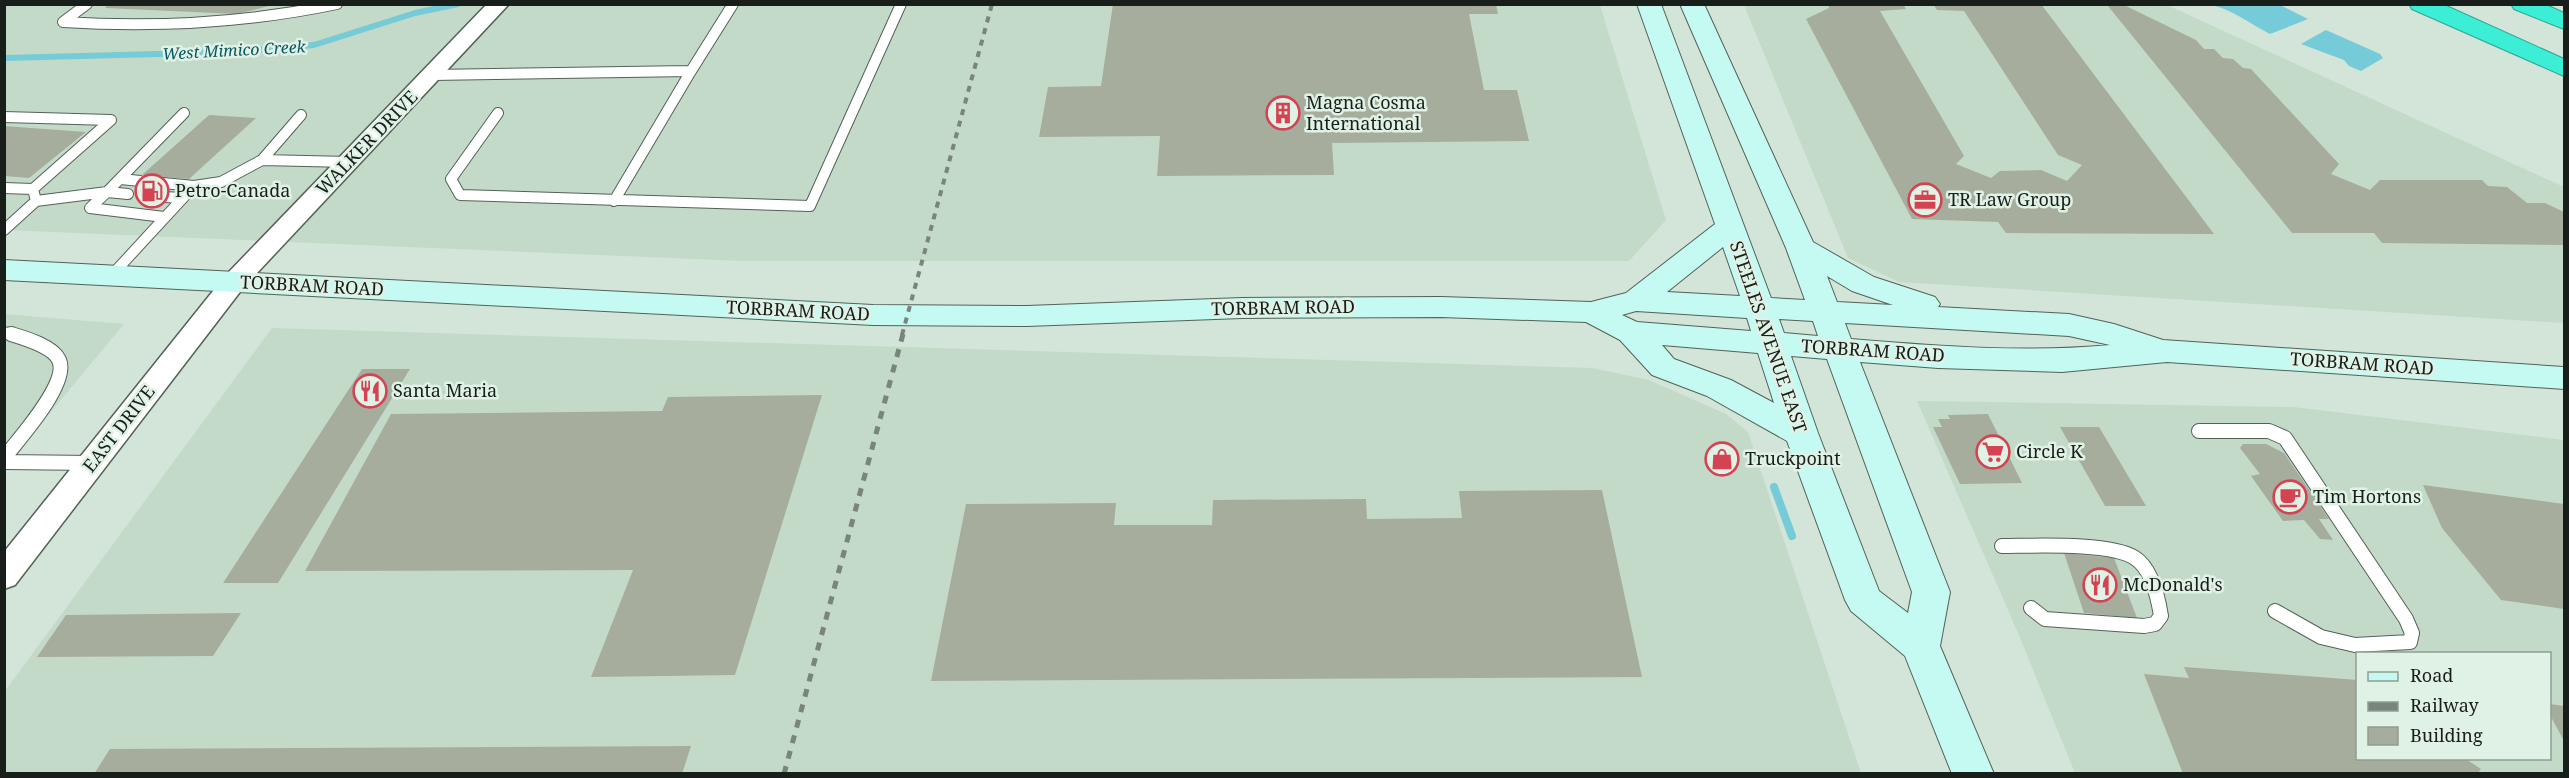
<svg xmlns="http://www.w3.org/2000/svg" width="2569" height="778" viewBox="0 0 2569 778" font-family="'Noto Serif',serif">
	<rect width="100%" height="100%" fill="#d3e4d8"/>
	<path fill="#c3dac9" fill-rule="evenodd" d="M5 4 1600 5 1666 220 1629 261H742L5 230Z
		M1744 5H2167L2564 187V323L1899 282 1848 258Z
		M4 314 124 324 5 467H4Z
		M272 328 1592 368 1649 380 1726 414 1748 432 1861 773 5 774V691Z
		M1917 401 2294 407 2564 440V773H2075L2018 633ZM2358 654H2550V758H2358Z"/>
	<path fill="#75cbd8" d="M2211 5H2280L2308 19 2270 34C2250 24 2234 10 2211 5Z
		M2326 30 2380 54 2383 58 2361 71 2349 66 2344 60 2301 44Z"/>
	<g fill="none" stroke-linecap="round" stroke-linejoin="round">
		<path stroke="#75cbd8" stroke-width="6" d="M4 58 235 52 314 45 415 13 458 4"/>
		<path stroke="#75cbd8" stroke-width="8" d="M1774 487 1792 536"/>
	</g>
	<path fill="#a6ad9d" d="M109 4H273V5L237 14 105 8Z
		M1113 4H1496L1498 14H1469L1484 90H1517L1529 141 1332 143 1334 175 1157 176 1160 136 1039 137 1048 87 1101 86Z
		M1828 4H1903L1906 9 1880 11 1964 156 1956 164 1991 178 2000 171 2041 170 2067 181 2082 165 2058 155 1964 11 1937 10 1933 4H2041L2214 234 2006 233 1998 222 1912 219 1806 19 1829 8Z
		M2108 6H2126L2196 40 2204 49H2214L2223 58 2233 59 2243 68 2251 69 2339 164 2331 174 2370 190 2380 180H2482L2488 186 2507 187 2527 203H2545L2564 212V245L2382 243 2374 233H2292Z
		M209 115 256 118 189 179 142 175Z
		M4 126 86 132 29 178 4 176Z
		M362 369H410L278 583H223Z
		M822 395 735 675 591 677 633 570 305 571 391 414 662 411 668 397Z
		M1988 414 2022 483 1960 484 1933 427H1942L1938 419H1950L1948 415Z
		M2060 427H2099L2146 506H2105Z
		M2243 444H2266L2284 453 2329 519H2319L2333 540 2320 539 2304 520 2283 521 2251 476 2260 474 2240 448Z
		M2423 485 2564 504V609L2501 600 2442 528Z
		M1602 490 1642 677 931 681 966 504 1116 503 1114 525H1212L1213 500 1366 499 1367 519 1462 518 1459 491Z
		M2064 553 2114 558 2137 618 2084 613Z
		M241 613 213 656 37 657 66 615Z
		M2184 667 2358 680V758H2464L2481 769 2477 774H2183L2144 674 2189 678Z
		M2550 704 2564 706V741L2550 715Z
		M691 746 682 774H94L110 749Z"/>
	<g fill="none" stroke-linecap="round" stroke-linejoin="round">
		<defs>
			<path id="service-far1" d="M87 4 63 22C156 28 246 23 337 4
				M432 75 691 71 733 4
				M498 113 451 179 460 195 810 206 901 4
				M4 117 111 120 33 189 36 201 4 230
				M262 160 301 115
				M121 179 140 181
				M163 183 194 186
				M4 188 33 189
				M128 194 107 192 90 208 164 217
				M149 196 181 198
				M36 201 107 192 184 113
				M614 201 691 71
				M111 276 194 186 221 182 262 160 349 162
				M4 332 15 335"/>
			<path id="service" d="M2199 431H2269L2285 438 2406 619 2412 633 2410 642 2355 645 2321 637 2275 611
				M4 458C18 440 70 383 59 360 53 346 24 338 11 334
				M4 462 92 463
				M2002 546C2033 546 2110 542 2135 558 2152 569 2158 597 2161 616L2155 624 2144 626 2045 619 2031 608"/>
			<path id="tertiary" d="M487 4H509L243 288 15 585 4 589V552L225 276Z"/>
			<path id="secondary" d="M1637 4H1661L1771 298 1805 300 1786 248 1680 4H1704L1813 242 1874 277 1935 297 1940 304 1938 307 2069 314 2114 324 2163 340 2564 367V389L2167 362 2062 372 1938 368 1860 362 1950 592 1940 646 1994 774H1952L1905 656 1851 611 1845 600 1787 441 1707 396 1652 375 1620 340 1586 322 1441 317 1242 318 1027 326 873 325 4 280V260L873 305 1027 306 1242 298 1441 297 1591 302 1626 293 1715 224ZM1723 247 1740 296 1667 292ZM1827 276 1852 291 1893 305 1837 302ZM1636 311 1747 318 1751 331 1637 322 1622 315ZM1779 319 1813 321 1818 336 1784 333ZM1845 323 2069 336 2110 345C2024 353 1937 346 1851 339ZM1662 345 1758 353 1774 403 1731 380 1674 359ZM1791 356 1827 359 1912 592 1908 613 1879 591 1818 433Z"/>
			<path id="motorway" d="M2409 4H2442L2564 59V76L2412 9Z
				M2511 4H2544L2564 13V29L2514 9Z"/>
		</defs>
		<use href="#service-far1" stroke="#536257" stroke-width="12"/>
		<use href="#service" stroke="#536257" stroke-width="16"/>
		<use href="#tertiary" stroke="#536257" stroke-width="3"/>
		<use href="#secondary" stroke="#536257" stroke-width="2"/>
		<use href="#motorway" stroke="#2fa594" stroke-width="2"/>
		<use href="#service-far1" stroke="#fff" stroke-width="10"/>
		<use href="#service" stroke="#fff" stroke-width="14"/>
		<use href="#tertiary" fill="#fff" fill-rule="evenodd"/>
		<use href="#secondary" fill="#c4faf2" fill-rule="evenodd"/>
		<use href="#motorway" fill="#3beed5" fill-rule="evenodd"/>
		<path stroke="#79847c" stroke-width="4" stroke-dasharray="6 6" stroke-linecap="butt" d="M902 335 992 4"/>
		<path stroke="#79847c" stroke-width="5" stroke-dasharray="8 8" stroke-linecap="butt" d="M784 774 903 334"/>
	</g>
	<defs>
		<symbol id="building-ring" viewBox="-11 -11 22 22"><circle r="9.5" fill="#e0f1e5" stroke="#d44352" stroke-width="1.5"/><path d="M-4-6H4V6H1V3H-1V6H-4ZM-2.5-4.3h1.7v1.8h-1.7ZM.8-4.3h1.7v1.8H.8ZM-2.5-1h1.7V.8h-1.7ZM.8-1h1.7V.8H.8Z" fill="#d44352"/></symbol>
		<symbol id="fuel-ring" viewBox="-11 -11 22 22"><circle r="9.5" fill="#e0f1e5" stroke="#d44352" stroke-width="1.5"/><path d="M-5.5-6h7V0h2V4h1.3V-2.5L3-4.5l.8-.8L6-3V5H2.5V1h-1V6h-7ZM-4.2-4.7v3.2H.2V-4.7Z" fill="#d44352"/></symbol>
		<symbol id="office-ring" viewBox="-11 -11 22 22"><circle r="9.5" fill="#e0f1e5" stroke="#d44352" stroke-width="1.5"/><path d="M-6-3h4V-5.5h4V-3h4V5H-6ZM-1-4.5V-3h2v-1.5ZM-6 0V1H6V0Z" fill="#d44352"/></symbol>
		<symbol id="restaurant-ring" viewBox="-11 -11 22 22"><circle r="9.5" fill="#e0f1e5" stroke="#d44352" stroke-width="1.5"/><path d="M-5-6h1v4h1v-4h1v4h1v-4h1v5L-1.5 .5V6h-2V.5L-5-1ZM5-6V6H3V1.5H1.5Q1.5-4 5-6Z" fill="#d44352"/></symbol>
		<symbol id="supermarket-ring" viewBox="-11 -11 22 22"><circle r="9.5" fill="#e0f1e5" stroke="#d44352" stroke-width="1.5"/><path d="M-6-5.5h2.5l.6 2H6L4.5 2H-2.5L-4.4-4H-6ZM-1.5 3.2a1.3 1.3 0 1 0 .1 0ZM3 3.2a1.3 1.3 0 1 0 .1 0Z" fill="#d44352"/></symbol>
		<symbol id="shop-ring" viewBox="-11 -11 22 22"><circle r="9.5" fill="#e0f1e5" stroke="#d44352" stroke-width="1.5"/><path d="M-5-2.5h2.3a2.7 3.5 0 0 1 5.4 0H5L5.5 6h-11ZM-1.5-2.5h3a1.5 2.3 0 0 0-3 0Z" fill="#d44352"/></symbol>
		<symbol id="cafe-ring" viewBox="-11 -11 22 22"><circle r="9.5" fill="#e0f1e5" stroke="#d44352" stroke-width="1.5"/><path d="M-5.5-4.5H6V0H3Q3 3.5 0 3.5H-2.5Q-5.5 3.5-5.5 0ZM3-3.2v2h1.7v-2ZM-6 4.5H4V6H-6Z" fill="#d44352"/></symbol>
	</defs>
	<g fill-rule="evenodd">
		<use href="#building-ring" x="1264" y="94" width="38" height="38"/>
		<use href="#fuel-ring" x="133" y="172" width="38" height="38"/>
		<use href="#office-ring" x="1906" y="181" width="38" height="38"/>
		<use href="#restaurant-ring" x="351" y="372" width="38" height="38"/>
		<use href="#supermarket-ring" x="1974" y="433" width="38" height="38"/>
		<use href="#shop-ring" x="1703" y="440" width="38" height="38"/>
		<use href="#cafe-ring" x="2271" y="478" width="38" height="38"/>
		<use href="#restaurant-ring" x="2081" y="566" width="38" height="38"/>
	</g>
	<g text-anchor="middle" stroke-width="5" stroke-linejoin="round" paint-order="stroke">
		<g font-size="16" font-style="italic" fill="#085760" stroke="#e0f1e5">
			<text transform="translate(234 50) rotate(-3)" y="6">West Mimico Creek</text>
		</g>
		<g font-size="18" fill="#181e1a" stroke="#e0f1e5" text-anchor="start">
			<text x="1306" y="109">Magna Cosma<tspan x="1306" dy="21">International</tspan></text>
			<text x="175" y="197">Petro-Canada</text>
			<text x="1948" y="206">TR Law Group</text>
			<text x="393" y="397">Santa Maria</text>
			<text x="2016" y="458">Circle K</text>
			<text x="1745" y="465">Truckpoint</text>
			<text x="2313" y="503">Tim Hortons</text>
			<text x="2123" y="591">McDonald's</text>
		</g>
		<g font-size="18" fill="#181e1a" stroke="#e0f1e5">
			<text transform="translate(367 143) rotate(-46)" y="6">WALKER DRIVE</text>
			<text transform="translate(312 286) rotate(3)" y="6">TORBRAM ROAD</text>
			<text transform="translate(1283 308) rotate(-1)" y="6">TORBRAM ROAD</text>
			<text transform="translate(798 311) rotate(3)" y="6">TORBRAM ROAD</text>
			<text transform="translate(1768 337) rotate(71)" y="6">STEELES AVENUE EAST</text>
			<text transform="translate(1873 351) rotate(4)" y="6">TORBRAM ROAD</text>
			<text transform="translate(2362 364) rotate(4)" y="6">TORBRAM ROAD</text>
			<text transform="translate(119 429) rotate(-52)" y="6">EAST DRIVE</text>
		</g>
	</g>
	<rect width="2569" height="778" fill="none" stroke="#181e1a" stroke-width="12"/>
	<rect x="2356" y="652" width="195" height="108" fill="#e0f1e5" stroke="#909d94" stroke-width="1.5"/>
	<rect x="2368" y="672" width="30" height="9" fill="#c4faf2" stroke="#909d94" stroke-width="1.5"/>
	<text x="2410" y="682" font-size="18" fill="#181e1a">Road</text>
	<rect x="2368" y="702" width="30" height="9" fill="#79847c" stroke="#909d94" stroke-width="1.5"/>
	<text x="2410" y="712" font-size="18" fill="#181e1a">Railway</text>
	<rect x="2368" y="727" width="30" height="18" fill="#a6ad9d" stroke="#909d94" stroke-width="1.5"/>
	<text x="2410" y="742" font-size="18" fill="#181e1a">Building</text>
</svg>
